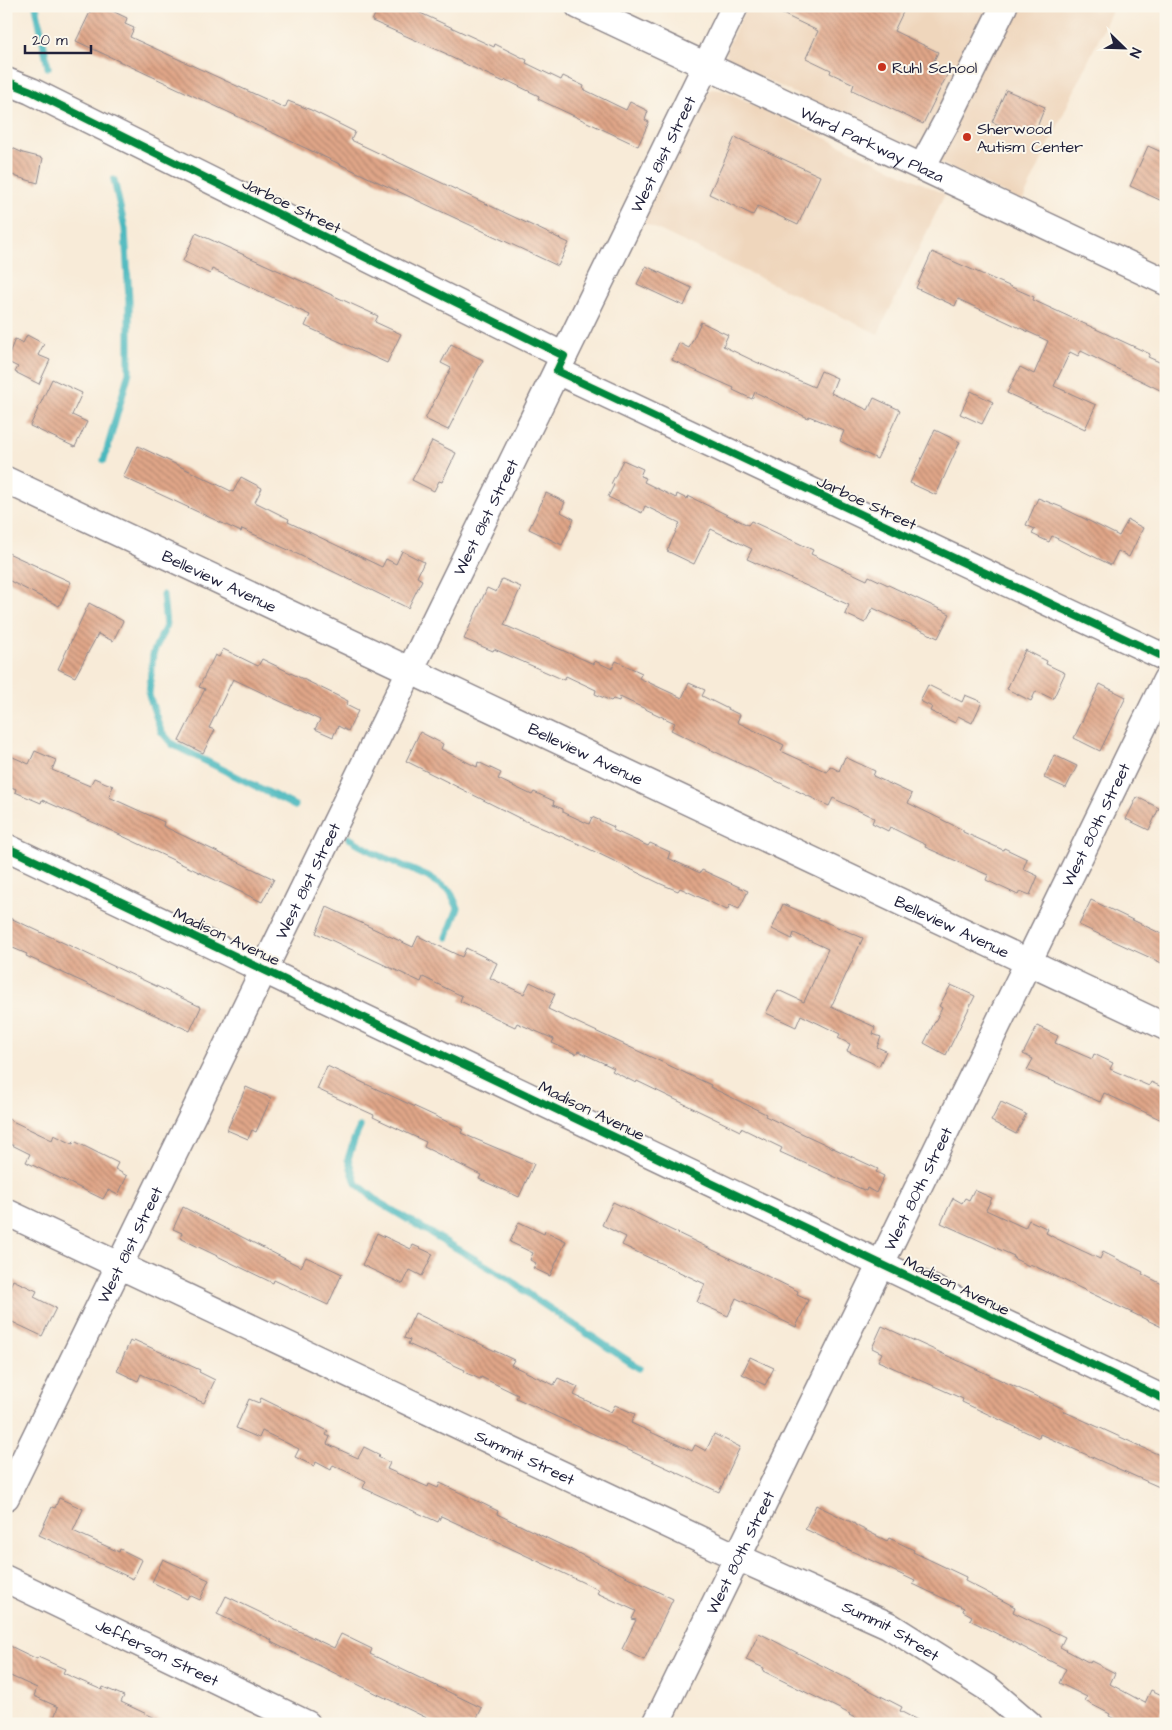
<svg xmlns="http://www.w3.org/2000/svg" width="1172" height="1730" viewBox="0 0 1172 1730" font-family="'Architects Daughter',sans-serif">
	<defs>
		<pattern id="building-back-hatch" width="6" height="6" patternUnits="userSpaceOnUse" patternTransform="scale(1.25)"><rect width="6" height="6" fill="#e0a688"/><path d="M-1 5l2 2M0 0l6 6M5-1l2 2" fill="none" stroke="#b58770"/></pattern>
	</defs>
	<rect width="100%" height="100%" fill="#fbf7ec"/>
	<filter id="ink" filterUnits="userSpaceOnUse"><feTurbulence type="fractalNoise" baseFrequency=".02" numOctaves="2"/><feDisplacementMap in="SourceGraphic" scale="10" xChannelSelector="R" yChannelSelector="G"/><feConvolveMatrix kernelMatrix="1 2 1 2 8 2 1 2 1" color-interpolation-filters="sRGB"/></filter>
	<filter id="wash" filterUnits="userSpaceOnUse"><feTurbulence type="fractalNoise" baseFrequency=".0096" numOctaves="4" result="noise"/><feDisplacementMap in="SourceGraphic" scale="20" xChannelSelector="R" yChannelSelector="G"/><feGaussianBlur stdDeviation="1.12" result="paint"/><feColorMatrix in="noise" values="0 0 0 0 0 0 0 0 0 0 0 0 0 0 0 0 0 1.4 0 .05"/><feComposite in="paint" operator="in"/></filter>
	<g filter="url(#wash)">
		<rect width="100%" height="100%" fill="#f8ebd8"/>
		<path fill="#efd6bc" d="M747 6H1114L1022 202 727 61 726 50Z
			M711 89 723 90 945 194 878 334 642 222 702 99Z"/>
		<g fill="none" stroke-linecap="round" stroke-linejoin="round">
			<path stroke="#48b8be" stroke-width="7" d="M36 6 48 67
				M104 460 129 372V300L125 229 114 180
				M163 595 166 626 153 654 149 695 161 731 172 744 295 806
				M349 838 376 854 428 877 450 891 458 908 447 937
				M360 1127 354 1140 348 1159 356 1183 380 1203 512 1281 534 1298 639 1368"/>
		</g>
		<g id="blocks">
			<path fill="url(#building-back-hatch)" d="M93 6H102L127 18 125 24 134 28 130 37 285 108 288 101 311 110 355 132 351 140 569 243 558 266 76 41Z
				M379 6H418L416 11 494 47 495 44 527 60 526 63 561 80 563 76 584 86 583 89 626 110 630 102 648 111 645 120 649 122 638 146 538 99 539 96 506 80 504 82 446 55 447 54 372 21Z
				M766 6H906L894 31 938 52 933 63 949 71 923 124 852 90 854 84 830 73 831 70 806 58 818 31Z
				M1006 90 1045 107 1035 132 1024 127 1022 132 1010 126 1009 129 992 122Z
				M735 137 820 176 798 225 758 206 753 215 709 194Z
				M6 145 23 153 43 158 38 183 17 177 6 172Z
				M1148 146 1166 154V203L1130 186Z
				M196 233 378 316 375 322 401 334 387 363 305 326 310 315 212 269 210 274 183 261Z
				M932 252 1034 297 1033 300 1150 354 1148 357 1166 365V393L1081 351 1078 356 1070 352 1054 386 1096 405 1085 429 1007 393 1020 367 1034 374 1048 341 958 299 955 306 916 288Z
				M646 266 692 288 684 306 637 284Z
				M701 322 728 335 723 346 756 362 814 387 821 371 837 378 831 393 868 410 874 398 900 410 877 459 840 441 844 431 809 416 808 418 755 392 752 399 733 390 734 388 672 360 679 343 689 348Z
				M27 335 44 344 38 355 50 360 39 384 15 372 18 367 6 361 15 339 23 343Z
				M451 344 483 360 448 430 425 419 451 368 441 363Z
				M52 379 82 393 72 415 87 422 75 447 30 426Z
				M971 391 993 402 982 424 960 414Z
				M935 430 960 442 936 495 910 483Z
				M432 441 456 453 442 482 439 481 434 491 412 480Z
				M138 446 233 492 241 477 262 488 255 502 289 519 288 522 382 567 386 559 396 564 402 551 424 562 417 577 422 580 408 608 293 552 242 529 241 532 123 477Z
				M623 460 643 469 640 476 646 478 644 482 676 498 677 494 687 499 688 496 748 525 751 521 813 550 811 554 867 580 869 576 950 614 938 638 873 608 865 623 845 614 849 605 747 559 752 549 711 529 694 564 667 551 680 523 645 506 642 513 608 497 614 485 611 484Z
				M546 493 565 502 561 512 574 519 562 545 529 529Z
				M1038 498 1061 507 1119 536 1128 520 1143 528 1129 557 1118 551 1111 565 1052 536 1049 542 1032 534 1035 529 1026 525Z
				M6 552 71 582 59 606 6 579Z
				M502 579 521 587 504 625 594 664 595 661 612 669 616 661 642 673 639 678 682 698 689 683 705 690 702 696 740 715 737 722 784 745 781 751 827 772 830 766 839 771 845 757 875 771 873 776 912 794 908 803 963 830V832L1003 850 1004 848 1027 859 1023 869 1038 876 1030 895 1020 891 1018 895 986 880 988 875 925 847 926 845 890 827 888 831 872 823 874 818 839 801 833 798 829 806 728 758 671 730 675 723 620 697 619 701 613 699 611 701 595 694 596 690 566 676 564 680 494 649 493 651 464 639 487 588 496 592Z
				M89 603 123 621 113 641 98 634 75 677 58 669Z
				M223 649 258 666 262 659 348 701 346 705 358 711 348 731 338 726 333 737 315 729 320 720 233 679 209 728 215 730 203 753 179 741 205 689 199 687 215 655 219 657Z
				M1025 650 1047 661 1046 664 1065 673 1053 699 1036 691 1031 701 1007 689Z
				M1100 684 1126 697 1100 751 1074 738Z
				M928 685 962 702 965 695 982 702 972 723 958 716 955 723 930 711 932 707 920 701Z
				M420 732 443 744 441 749 477 767 478 762 501 773 498 779 532 795 534 792 554 801 553 805 563 809V812L589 824 592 817 614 827 613 830 648 846 650 843 670 852 668 858 700 873 702 870 748 891 739 909 730 905 727 910 680 888 678 891 661 884 579 844 521 819 406 761Z
				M35 751 56 760 52 770 90 786 94 778 113 786 109 797 164 822 163 826 274 879 262 902 97 824 42 800 41 803 15 792 16 789 6 785V754L29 764Z
				M1054 755 1077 766 1066 788 1044 778Z
				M1137 797 1159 808 1149 830 1126 819Z
				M1091 900 1166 936V965L1079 925Z
				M783 904 863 938 831 1007 875 1027 873 1034 881 1037 877 1047 886 1051 879 1066 847 1051 850 1044 838 1038 840 1034 801 1015 796 1027 766 1013 778 990 804 1002 828 949 794 933 792 939 772 929Z
				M327 907 413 947 418 936 462 957 466 948 497 963 490 978 524 994 530 982 555 994 548 1009 711 1085 710 1087 766 1114 765 1116 878 1169 876 1172 884 1176 876 1193 867 1188 866 1191 780 1152 782 1148 741 1128 740 1131 637 1081 636 1083 612 1071 614 1068 578 1051 576 1054 552 1043 554 1039 517 1023 515 1027 460 1001 462 996 423 977 421 982 316 933Z
				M6 916 201 1007 190 1031 26 956 27 954 6 945Z
				M951 985 975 996 946 1055 924 1043 942 1008 939 1006Z
				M1037 1026 1058 1036 1055 1043 1092 1059 1094 1054 1113 1063 1110 1069 1149 1086 1151 1082 1166 1089V1122L1104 1093 1100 1102 1027 1070 1033 1059 1023 1054Z
				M327 1066 463 1129 461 1133 534 1164 519 1197 479 1179 481 1175 424 1147 426 1142 373 1117 374 1115 317 1089Z
				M246 1087 271 1098 256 1132 252 1130 248 1139 227 1130Z
				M1001 1102 1026 1114 1016 1134 991 1121Z
				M6 1118 52 1140 54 1135 73 1144 74 1141 118 1163 115 1169 127 1176 118 1195 108 1190 103 1199 26 1162 30 1154 6 1142Z
				M974 1190 992 1198 986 1210 1025 1228 1029 1220 1048 1229 1046 1233 1055 1238 1100 1259 1103 1252 1143 1272 1142 1274 1166 1286V1329L1030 1264 1029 1266 1013 1258 1014 1256 941 1223 953 1198 962 1203 965 1198 969 1200Z
				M613 1202 798 1291 797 1295 808 1300 796 1327 736 1298 728 1316 697 1302 705 1284 622 1245 626 1237 602 1225Z
				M183 1207 301 1267 306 1257 342 1274 328 1305 274 1280 273 1283 180 1238 182 1233 173 1229Z
				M519 1222 544 1234 545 1231 566 1241 550 1276 533 1268 536 1263 530 1260 533 1253 510 1242Z
				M377 1233 411 1249 413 1245 433 1254 422 1276 410 1270 403 1284 362 1265Z
				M13 1280 37 1291 34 1297 56 1308 42 1336 6 1319V1295Z
				M415 1313 514 1360 511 1365 554 1385 558 1378 578 1387 574 1395 611 1412 615 1405 635 1414 631 1423 692 1451 695 1445 706 1451 714 1434 740 1447 719 1492 516 1398 518 1395 481 1377 480 1379 464 1372 465 1370 408 1344 410 1340 404 1338Z
				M882 1326 1064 1409 1063 1411 1166 1458V1490L1040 1434 1039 1438 962 1402 963 1399 878 1361 882 1353 872 1348Z
				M134 1340 200 1370 199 1372 215 1380 204 1403 141 1374 138 1381 117 1371 130 1341 133 1343Z
				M750 1357 774 1368 765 1385 742 1374Z
				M261 1398 328 1431 326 1435 330 1437 327 1444 358 1458 364 1447 380 1455 378 1457 390 1463 387 1469 428 1487 429 1484 438 1488 440 1483 498 1511 497 1514 673 1599 644 1660 622 1649 636 1620 632 1619 636 1611 597 1593 599 1590 493 1540 441 1516 438 1522 363 1488 366 1481 333 1465 331 1470 316 1462 314 1466 295 1457 299 1449 262 1431 259 1438 236 1428 249 1399 259 1403Z
				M59 1498 83 1509 73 1531 119 1552 120 1549 142 1560 133 1579 39 1535 52 1507 55 1508Z
				M816 1505 855 1524V1525L887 1541 889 1538 914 1550 913 1552 966 1577 965 1581 1015 1607 1013 1612 1065 1637 1060 1647 1090 1663 1091 1661 1115 1673 1110 1684 1145 1703 1151 1690 1166 1697V1705L1156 1724H1124L1109 1716 1110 1714 1085 1701 1087 1697 1059 1683 1066 1669 970 1620 972 1616 963 1611 964 1608 913 1584 915 1581 805 1529Z
				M163 1559 209 1580 200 1600 189 1595 187 1599 152 1582Z
				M226 1596 334 1648 341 1634 372 1649 370 1654 482 1708 474 1724H439L271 1642 272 1640 217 1614Z
				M759 1633 902 1707 900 1711 925 1724H867L849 1715 850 1714 763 1671 764 1668 746 1660Z
				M6 1644 37 1659 38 1657 65 1669 63 1673 102 1690 103 1687 124 1696 121 1702 168 1724H68L54 1718 58 1707 34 1696 37 1688 6 1674Z"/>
		</g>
	</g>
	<g filter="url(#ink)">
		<use href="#blocks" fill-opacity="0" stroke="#8d868a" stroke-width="1"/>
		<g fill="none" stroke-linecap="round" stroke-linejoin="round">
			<defs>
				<g id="minor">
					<path id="s1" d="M579 6 1166 282"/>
					<path d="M6 81 31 91 564 356"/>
					<path d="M922 167 948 119 1004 6"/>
					<path d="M557 371 1166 658"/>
					<path id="s2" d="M6 480 1166 1027"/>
					<path d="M6 847 1166 1400"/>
					<path id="s3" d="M6 1212 737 1557 888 1625 986 1687 1029 1724"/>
					<path id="s4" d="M6 1497 735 6"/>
					<path id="s5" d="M6 1579 307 1724"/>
					<path id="s6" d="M656 1724 1166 680"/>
				</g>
			</defs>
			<use href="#minor" stroke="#8d868a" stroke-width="29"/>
			<use href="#minor" stroke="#fff" stroke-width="26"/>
			<defs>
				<path id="cycleway" d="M6 81 31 91 564 356 557 371 1166 658
					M6 847 1166 1400"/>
			</defs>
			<use href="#cycleway" stroke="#fbf7ec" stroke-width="11"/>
			<use href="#cycleway" stroke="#00873e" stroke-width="8"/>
		</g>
	</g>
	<g fill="#c8321e" stroke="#fbf7ec" stroke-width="2">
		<circle cx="882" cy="67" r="5"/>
		<circle cx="967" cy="137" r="5"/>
	</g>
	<g text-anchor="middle" stroke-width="4" stroke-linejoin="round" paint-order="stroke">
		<g font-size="16" fill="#22223b" stroke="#fbf7ec" text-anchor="start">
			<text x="892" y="73">Ruhl School</text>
			<text x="977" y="134">Sherwood<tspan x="977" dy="18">Autism Center</tspan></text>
		</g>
		<g font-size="16" fill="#22223b" stroke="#fbf7ec">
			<text dy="6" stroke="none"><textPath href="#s1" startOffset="324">Ward Parkway Plaza</textPath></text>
			<text dy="6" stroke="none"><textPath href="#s4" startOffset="1495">West 81st Street</textPath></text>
			<text transform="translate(292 205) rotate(26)" y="6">Jarboe Street</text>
			<text transform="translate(867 502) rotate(25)" y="6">Jarboe Street</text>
			<text dy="6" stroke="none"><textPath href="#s4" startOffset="1091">West 81st Street</textPath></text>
			<text dy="6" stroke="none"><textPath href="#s2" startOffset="236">Belleview Avenue</textPath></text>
			<text dy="6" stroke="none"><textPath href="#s2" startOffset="641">Belleview Avenue</textPath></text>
			<text dy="6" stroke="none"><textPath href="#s6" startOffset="1001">West 80th Street</textPath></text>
			<text dy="6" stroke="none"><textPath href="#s4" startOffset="686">West 81st Street</textPath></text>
			<text dy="6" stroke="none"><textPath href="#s2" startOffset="1046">Belleview Avenue</textPath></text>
			<text transform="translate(227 936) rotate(25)" y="6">Madison Avenue</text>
			<text transform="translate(592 1110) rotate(26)" y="6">Madison Avenue</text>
			<text dy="6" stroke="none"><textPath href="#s6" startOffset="596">West 80th Street</textPath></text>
			<text dy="6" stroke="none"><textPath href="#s4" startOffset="281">West 81st Street</textPath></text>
			<text transform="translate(957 1285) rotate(26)" y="6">Madison Avenue</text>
			<text dy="6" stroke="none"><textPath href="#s3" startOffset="574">Summit Street</textPath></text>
			<text dy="6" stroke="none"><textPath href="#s6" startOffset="191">West 80th Street</textPath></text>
			<text dy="6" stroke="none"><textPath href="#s3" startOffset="979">Summit Street</textPath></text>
			<text dy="6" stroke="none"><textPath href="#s5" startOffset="168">Jefferson Street</textPath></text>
		</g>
	</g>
	<rect width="1172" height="1730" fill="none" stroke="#fbf7ec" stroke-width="25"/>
	<g transform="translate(1124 48) rotate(113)" stroke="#fbf7ec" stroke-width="4" paint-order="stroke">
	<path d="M0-4L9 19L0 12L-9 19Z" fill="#22223b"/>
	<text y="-8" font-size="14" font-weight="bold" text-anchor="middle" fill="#22223b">N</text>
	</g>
	<path d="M25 45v8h66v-8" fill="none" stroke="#22223b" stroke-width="2.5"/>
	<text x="32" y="45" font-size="15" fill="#22223b" stroke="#fbf7ec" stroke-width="4" paint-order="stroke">20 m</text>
</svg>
